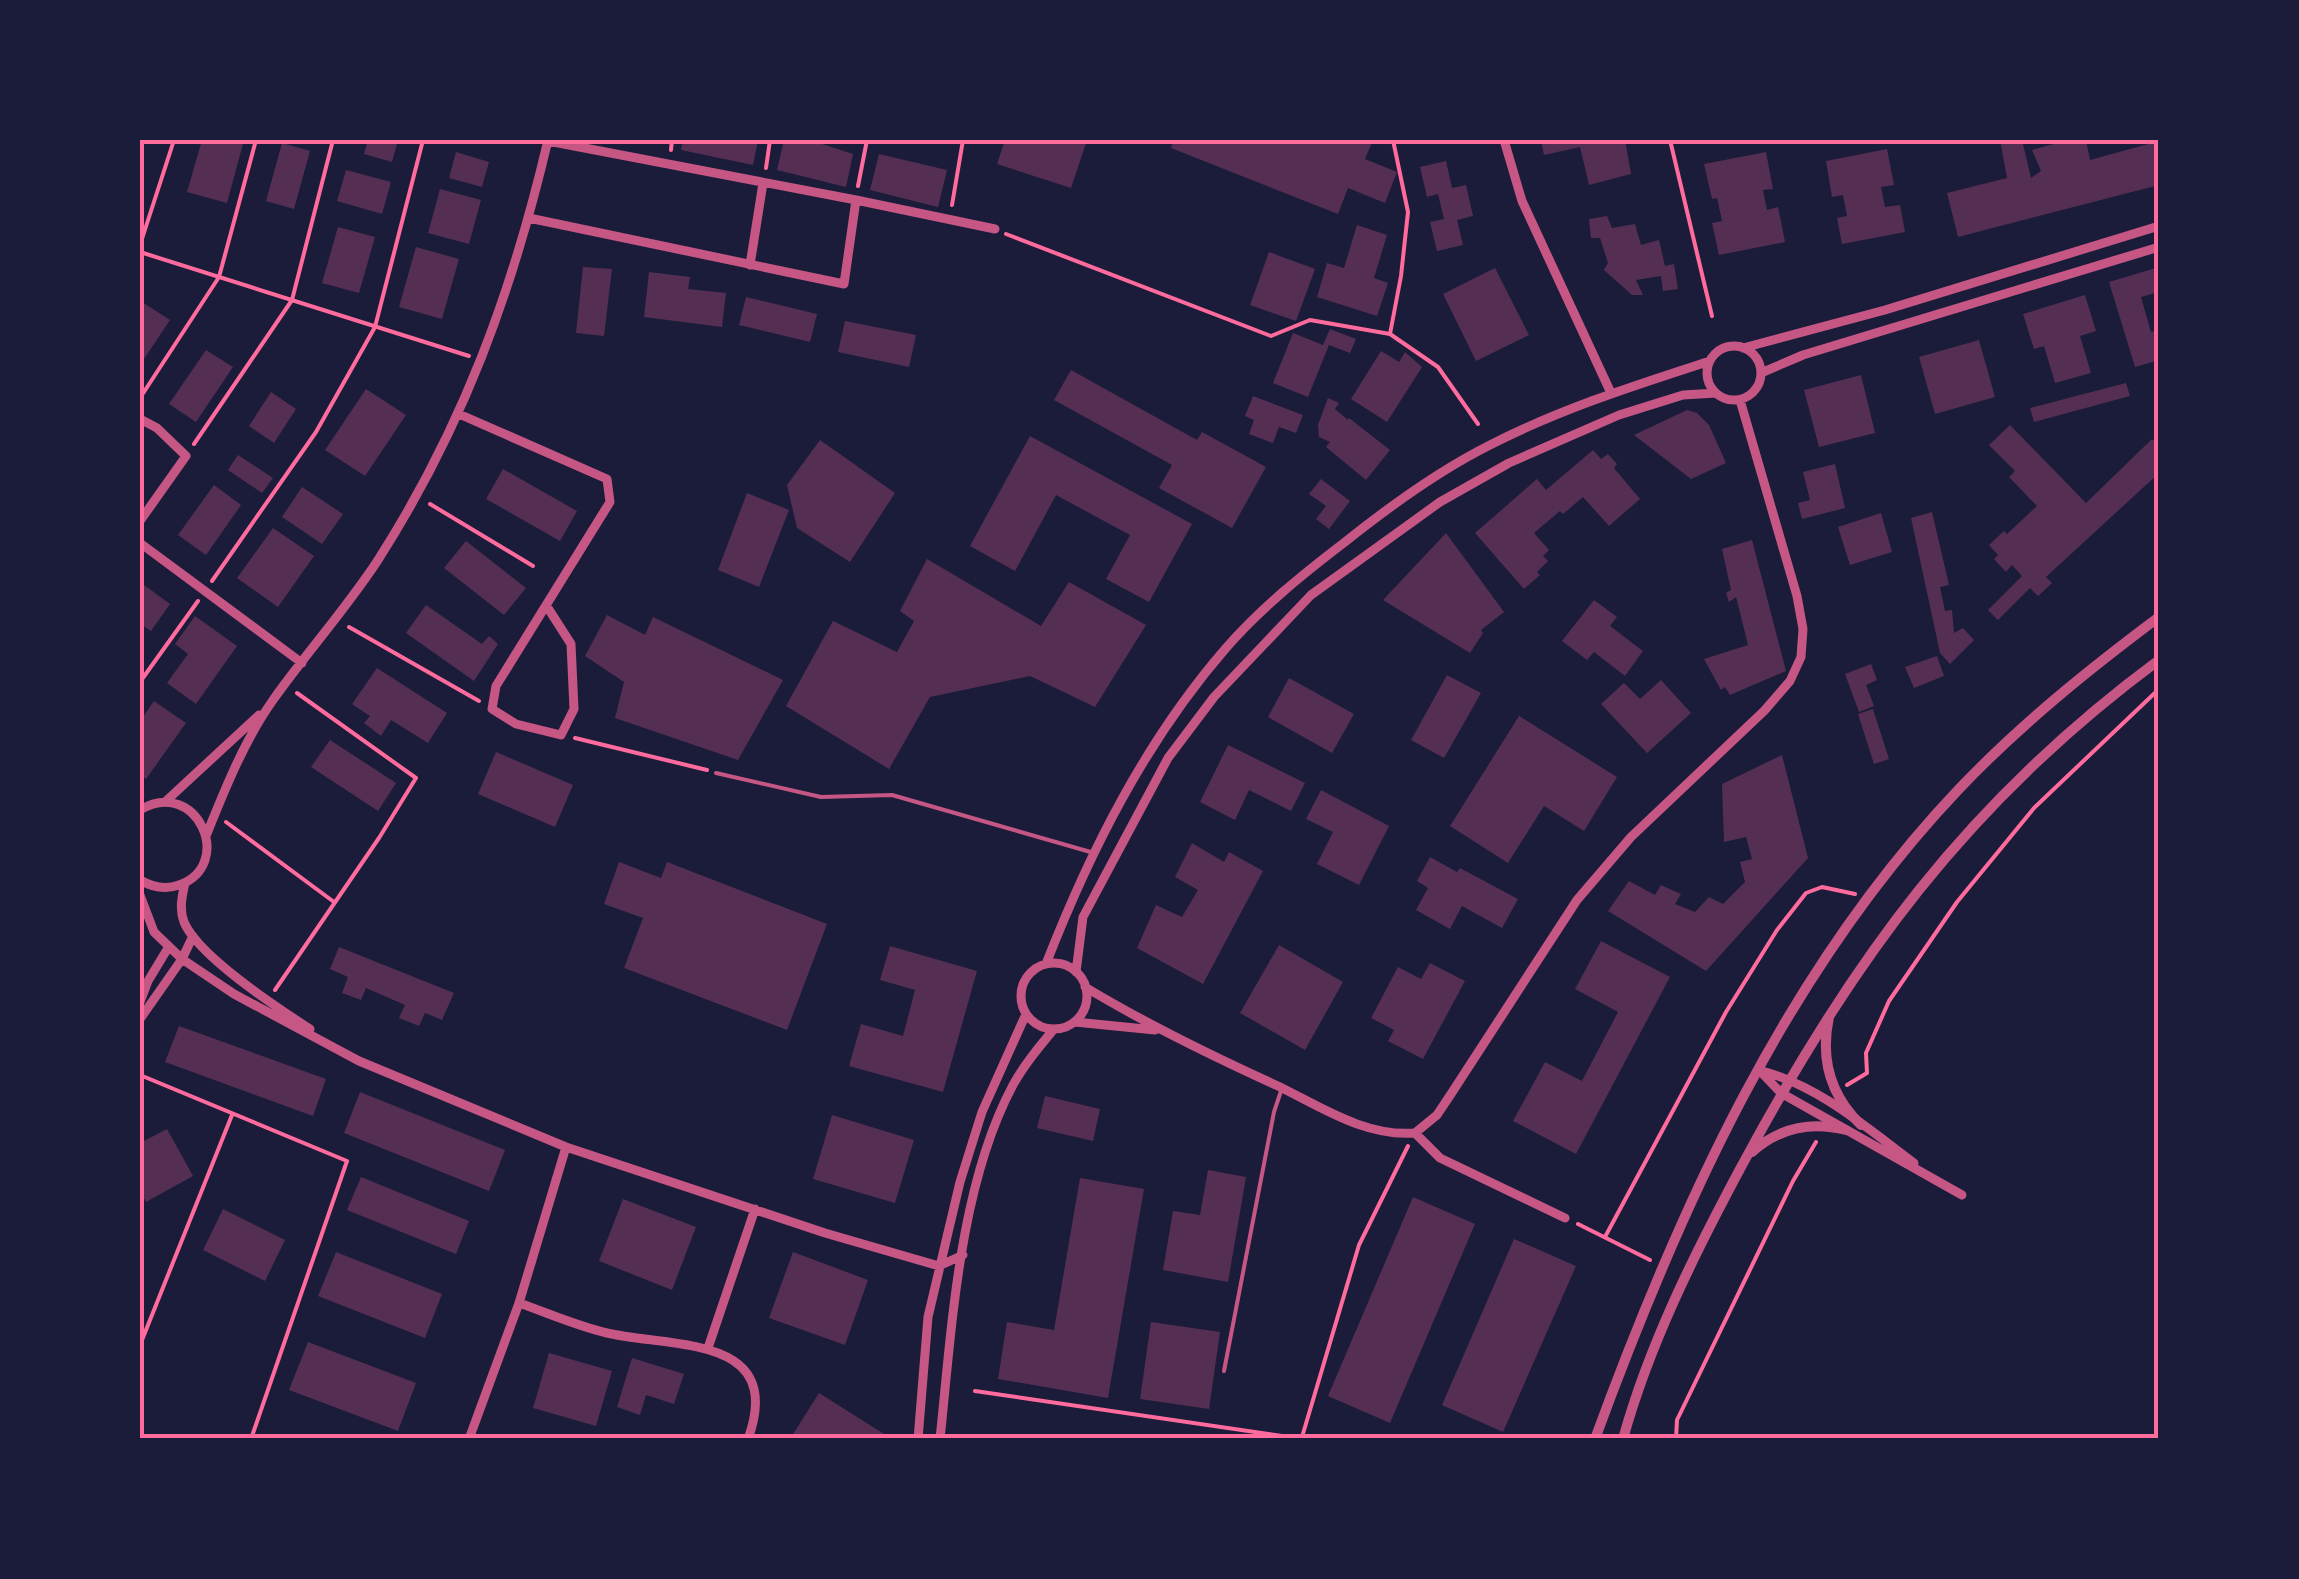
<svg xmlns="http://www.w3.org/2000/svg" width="2299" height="1579" viewBox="0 0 2299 1579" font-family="Quicksand,sans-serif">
	<rect width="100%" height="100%" fill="#1b1b3a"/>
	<path fill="#542f53" d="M202 140H244L227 203 187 192Z
		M368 140H398L392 162 364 154Z
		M683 140H758L753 165 681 150Z
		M784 140H823L822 144 853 154 846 187 777 170Z
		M1005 140H1087L1071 188 997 164Z
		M1174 140H1373L1365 159 1397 172 1385 203 1348 188 1338 214 1171 148Z
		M1541 140H1625L1631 174 1589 185 1580 147 1544 155Z
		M2000 140H2032L2023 144 2031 178 2041 171 2032 150 2068 140H2086L2090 160 2159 141V185L1958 237 1947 193 2007 178Z
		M282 143 310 151 294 209 266 201Z
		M1887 149 1894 185 1881 187 1885 207 1900 205 1905 232 1842 244 1837 218 1847 216 1843 195 1832 197 1826 161Z
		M456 152 489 162 482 187 449 178Z
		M1766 152 1773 189 1763 190 1767 210 1778 207 1785 242 1719 255 1712 223 1722 221 1717 198 1712 199 1704 164Z
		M879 154 947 170 938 207 870 190Z
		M1446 161 1452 188 1466 185 1473 216 1457 220 1463 245 1437 251 1430 222 1444 219 1438 194 1427 197 1420 167Z
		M346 170 391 182 382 214 337 201Z
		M440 189 481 200 469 244 428 233Z
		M1607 216 1612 228 1635 224 1641 245 1659 240 1665 266 1674 264 1678 289 1663 291 1661 276 1636 280 1643 295H1632L1604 270 1608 263 1600 238H1591L1589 219Z
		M1357 225 1387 235 1374 278 1388 283 1377 316 1317 297 1327 263 1344 268Z
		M338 227 375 237 359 293 322 283Z
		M416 247 459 259 442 319 399 307Z
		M1269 252 1315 269 1296 321 1250 305Z
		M583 267 612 269 604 336 576 333Z
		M2159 267V292L2141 297 2151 332 2159 330V360L2135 367 2109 282Z
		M1495 268 1529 335 1476 361 1443 294Z
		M649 272 690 277 688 289 726 293 722 327 644 317Z
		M2085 295 2096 331 2080 336 2091 373 2055 383 2044 346 2034 349 2023 314Z
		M746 297 817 314 810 342 739 325Z
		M142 302 170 320 140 365V304Z
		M845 321 916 335 909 367 838 352Z
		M1330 329 1356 339 1350 353 1329 345 1308 397 1273 383 1293 333 1323 345Z
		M1979 340 1995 397 1935 414 1919 357Z
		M206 350 233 367 196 422 169 404Z
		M1381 351 1399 362 1405 352 1422 367 1387 422 1351 399Z
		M1071 370 1197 440 1202 432 1266 467 1232 528 1159 488 1172 465 1054 400Z
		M1861 375 1875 433 1819 447 1804 390Z
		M2126 383 2130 396 2034 422 2030 408Z
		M366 389 406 415 365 476 325 450Z
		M271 392 296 409 274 443 249 426Z
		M1253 396 1303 415 1296 433 1279 427 1273 443 1249 434 1254 420 1245 416Z
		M1328 398 1339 403 1335 409 1348 420 1349 418 1390 450 1366 480 1326 447 1330 442 1319 437 1318 425Z
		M1687 410 1697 413 1709 425 1726 463 1691 479 1634 435Z
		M2010 425 2086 503 2152 439 2159 446V473L2046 577 2052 583 2038 596 2030 588 1998 620 1988 610 2022 576 2012 565 2006 572 1994 559 1998 555 1989 545 2004 531 2007 534 2037 506 2009 477 2015 471 1989 445Z
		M1030 436 1192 524 1149 602 1106 579 1130 535 1056 495 1015 571 970 546Z
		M820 440 895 493 850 562 797 528 787 485Z
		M1593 450 1601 459 1608 454 1617 464 1614 468 1640 499 1609 526 1583 497 1563 514 1560 511 1534 533 1549 550 1543 556 1548 561 1537 572 1540 575 1524 589 1475 533 1537 479 1546 490Z
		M238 455 273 478 262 493 228 470Z
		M1835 464 1845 508 1802 519 1798 503 1810 500 1803 472Z
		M503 469 577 511 560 541 486 499Z
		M1321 479 1350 501 1329 529 1316 519 1326 506 1309 494Z
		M214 485 241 505 206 555 178 535Z
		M302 487 343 514 322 544 282 517Z
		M747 493 789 510 759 587 718 570Z
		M1932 512 1949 585 1940 587 1945 611 1952 610 1954 633 1963 628 1974 640 1950 664 1940 653 1911 518Z
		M1881 513 1892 552 1850 565 1838 527Z
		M273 528 314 556 278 607 237 578Z
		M1446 533 1504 612 1481 630 1483 633 1470 653 1383 600Z
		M1752 540 1786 671 1730 695 1725 687 1721 690 1704 659 1748 645 1736 597 1729 602 1726 593 1731 590 1722 549Z
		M466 541 526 588 504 615 444 568Z
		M927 559 1041 626 1069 582 1146 625 1095 707 1030 676 930 697 889 769 786 706 833 621 897 652 914 621 900 611Z
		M140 582 170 604 151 631 140 624Z
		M1594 600 1617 617 1610 626 1643 651 1625 676 1594 652 1587 660 1562 641Z
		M426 605 482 644 489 636 498 644 474 681 406 633Z
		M607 615 645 635 653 617 783 680 738 760 615 718 624 682 585 656Z
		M195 616 237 646 196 704 167 683 188 654 175 644Z
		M1937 656 1944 676 1914 688 1905 667Z
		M1871 664 1877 680 1866 685 1874 706 1859 712 1845 674Z
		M377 668 447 713 428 743 391 720 381 736 364 723 370 716 352 704Z
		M1447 675 1481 693 1444 758 1411 740Z
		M1289 678 1354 714 1332 753 1268 717Z
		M1661 680 1691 713 1647 753 1601 704 1624 683 1640 699Z
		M154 701 186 723 146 779 140 775V721Z
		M1873 709 1889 759 1874 764 1858 714Z
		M1519 716 1617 777 1584 831 1544 806 1508 863 1450 826Z
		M330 740 396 783 378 811 311 767Z
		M1228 745 1305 783 1291 811 1249 790 1235 820 1200 802Z
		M496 752 573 785 555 827 478 794Z
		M1782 755 1808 858 1706 971 1608 911 1629 881 1655 895 1661 885 1665 887 1681 894 1675 904 1695 912 1709 897 1723 904 1745 882 1740 862 1752 859 1746 837 1724 842 1722 784Z
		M1321 790 1389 826 1359 885 1317 864 1333 832 1306 819Z
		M1192 843 1224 862 1229 852 1263 871 1203 984 1137 948 1156 905 1182 917 1198 890 1175 877Z
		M1430 857 1457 872 1460 868 1518 899 1502 928 1462 906 1450 929 1416 910 1428 888 1417 881Z
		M619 862 661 878 667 862 827 924 787 1030 624 968 643 918 604 904Z
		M1601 941 1670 977 1576 1154 1513 1121 1545 1062 1582 1081 1618 1012 1575 989Z
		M1279 945 1343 982 1305 1050 1240 1013Z
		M890 946 977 971 943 1092 849 1066 861 1024 903 1036 915 990 880 980Z
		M339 947 454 993 442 1020 425 1013 419 1026 399 1018 405 1005 366 988 361 1000 342 993 348 977 330 969Z
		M1430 963 1465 981 1423 1059 1388 1041 1394 1030 1371 1018 1398 967 1421 979Z
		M179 1026 326 1079 313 1116 165 1062Z
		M360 1092 505 1150 489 1191 344 1133Z
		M1045 1096 1100 1109 1093 1141 1037 1128Z
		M832 1115 914 1140 895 1203 813 1179Z
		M167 1129 193 1176 146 1202 140 1191V1143Z
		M1208 1170 1246 1177 1228 1282 1163 1270 1173 1211 1200 1215Z
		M361 1177 469 1221 456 1254 347 1210Z
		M1080 1178 1144 1189 1108 1398 998 1379 1007 1322 1054 1330Z
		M1413 1197 1475 1224 1390 1423 1328 1396Z
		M623 1199 696 1227 672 1290 599 1261Z
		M223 1209 285 1240 265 1281 203 1250Z
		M1514 1239 1576 1266 1503 1432 1442 1405Z
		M336 1252 442 1294 425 1338 318 1296Z
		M793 1252 868 1280 845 1345 769 1318Z
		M1151 1322 1220 1332 1209 1409 1140 1399Z
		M308 1342 416 1383 398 1431 289 1390Z
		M549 1353 612 1371 596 1426 533 1408Z
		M632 1358 684 1374 674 1404 646 1395 640 1415 617 1407Z
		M819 1393 892 1439H790Z"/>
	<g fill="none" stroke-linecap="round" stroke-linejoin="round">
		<path stroke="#ff6b9d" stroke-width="4" d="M1670 140 1712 316
			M671 150 672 140
			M766 168 770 140
			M858 186 867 140
			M952 205 963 140
			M1006 234 1271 336 1310 320 1390 334 1438 367 1478 424
			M140 245 174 140
			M140 252 469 356
			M1390 334 1401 276 1408 212 1393 140
			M140 398 219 277 256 140
			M194 444 292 300 333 140
			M430 504 533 566
			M212 581 316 432 375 327 423 140
			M349 627 479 701
			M140 682 198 601
			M575 738 707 770
			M226 822 334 902
			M275 990 379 838 416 778 297 693
			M140 1075 347 1161 251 1439
			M1847 1085 1867 1073 1866 1053 1889 1001 1957 902 2034 808 2159 689
			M1578 1224 1650 1260
			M1605 1237 1726 1012 1777 930 1806 893 1822 887 1855 894
			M140 1345 232 1115
			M975 1391 1303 1439
			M1302 1437 1359 1245 1408 1146
			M1676 1439 1677 1420 1793 1181 1816 1142"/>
		<path stroke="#c65784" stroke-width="4" d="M716 773 821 797 892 795 1094 853
			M1224 1371 1274 1112 1281 1091"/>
		<path stroke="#c65784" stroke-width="9" d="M1504 140 1522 201 1611 393
			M856 200 995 229
			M529 218 844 284 856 200 548 141
			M750 265 763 183
			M1707 373a27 27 0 1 1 54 0a27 27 0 1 1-54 0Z
			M1743 348 1885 310 2159 226
			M1761 373 1803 355 2159 247
			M459 414 607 479 610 502 496 686 492 709 516 724 561 735 574 709 571 644 546 605
			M140 419 157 428 186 456 140 521
			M140 543 302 663
			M165 802 259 715
			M140 810C197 776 236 865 179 885 165 890 152 887 140 880
			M206 836C225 789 244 741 273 700 307 652 346 609 378 560 463 427 512 293 548 140
			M185 883C182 896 179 909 184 922 198 956 279 1009 310 1029
			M140 895 154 932 182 959 234 994 359 1061 566 1147 825 1233 939 1266 963 1255
			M1021 996a33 33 0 1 1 66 0a33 33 0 1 1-66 0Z
			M1046 964C1090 851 1146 740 1226 648 1261 608 1303 574 1345 542 1390 506 1438 471 1490 445 1560 409 1636 385 1710 361
			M1076 972 1083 917 1168 758 1214 697 1311 595 1440 502 1509 463 1619 415 1683 395 1716 393
			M1085 987C1148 1025 1212 1056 1278 1086 1321 1107 1365 1137 1415 1133L1440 1158 1565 1218
			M140 1002 148 981 168 948
			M140 1019 182 959 193 936
			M1075 1022 1155 1030
			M1759 1070 1781 1093 1962 1195
			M1762 1071C1819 1086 1867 1128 1914 1163
			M1415 1133 1437 1115 1451 1094 1577 900 1631 837 1764 711 1790 681 1801 657 1803 629 1797 596 1740 400
			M519 1303C548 1313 577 1326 607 1333 671 1348 786 1334 748 1439
			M708 1348 755 1209
			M140 1438 142 1439
			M469 1439 519 1303 566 1147
			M918 1439 928 1317 960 1182 982 1112 1026 1014
			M940 1439C952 1326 959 1186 1013 1085 1024 1065 1039 1047 1054 1029"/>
		<path stroke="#c65784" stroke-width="10" d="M1829 1017C1820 1059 1830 1095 1861 1125
			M1752 1152C1779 1128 1810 1121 1846 1130
			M1595 1439C1680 1207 1786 971 1959 789 2020 725 2088 670 2159 617
			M1623 1439C1649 1345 1694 1255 1740 1169 1852 960 1967 802 2159 660"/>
	</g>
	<rect width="2299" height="1579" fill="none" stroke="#1b1b3a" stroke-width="285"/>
	<rect x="142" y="142" width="2014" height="1294" fill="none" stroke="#ff6b9d" stroke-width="4"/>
</svg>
